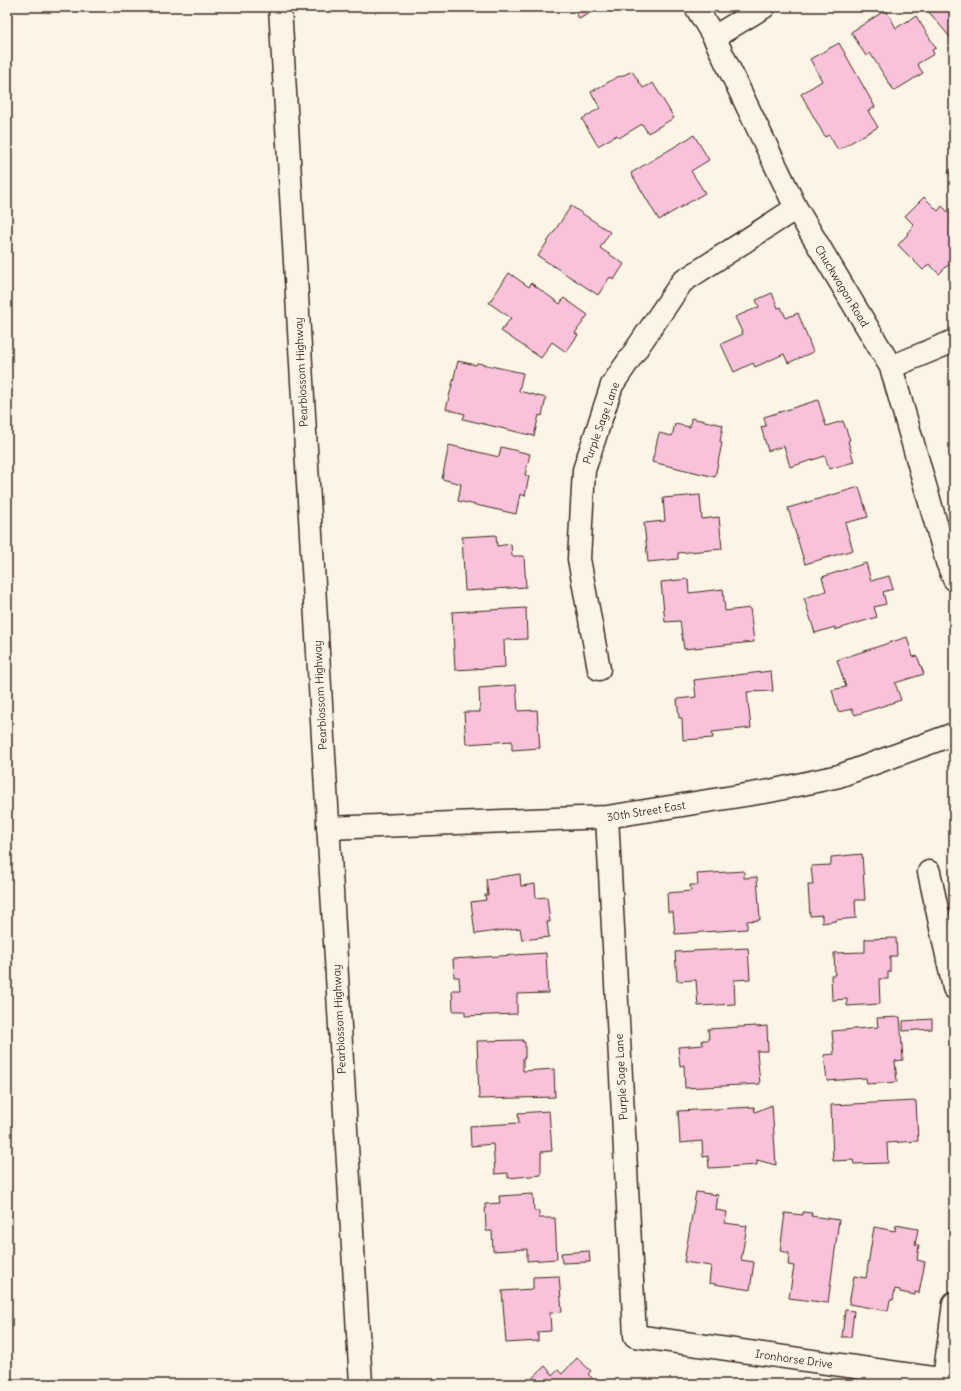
<svg xmlns="http://www.w3.org/2000/svg" width="961" height="1391" viewBox="0 0 961 1391" font-family="Delius,sans-serif">
	<rect width="100%" height="100%" fill="#fcf5e5"/>
	<filter id="ink" filterUnits="userSpaceOnUse"><feTurbulence type="fractalNoise" baseFrequency=".025" numOctaves="2"/><feDisplacementMap in="SourceGraphic" scale="8" xChannelSelector="R" yChannelSelector="G"/><feConvolveMatrix kernelMatrix="1 2 1 2 8 2 1 2 1" color-interpolation-filters="sRGB"/></filter>
	<g filter="url(#ink)">
		<path fill="#f9c2db" stroke="#3b2a1e" d="M573 7H601L579 19Z
			M936 7H954V42L929 12Z
			M886 10 896 28 916 16 936 48 932 50 934 54 917 64 923 73 894 91 870 53 866 56 851 32Z
			M839 43 875 107 868 111 878 127 838 150 829 135 825 137 801 94 822 81 810 59Z
			M632 71 643 88 653 83 674 118 648 133 642 124 619 138 617 135 598 146 582 119 600 108 591 92 619 76 620 77Z
			M694 135 709 160 691 171 705 193 659 220 631 173Z
			M954 166V179L948 172Z
			M924 197 938 211 942 206 952 216 950 218 954 221V270L948 265 939 274 929 264 923 270 898 245 908 234 907 233 914 225 905 216Z
			M571 206 610 232 600 248 624 264 614 280 610 277 598 295 538 256Z
			M509 273 529 287 531 283 560 304 564 298 588 315 575 333 578 335 566 352 552 342 541 358 501 331 511 318 489 303Z
			M772 293 778 308 781 307 786 318 798 313 813 352 788 363 784 354 755 367 753 363 734 372 721 344 743 334 735 317 759 307 756 300Z
			M458 361 476 365 477 363 523 373 519 391 546 398 542 416 539 415 534 436 463 419 465 414 446 409Z
			M818 400 826 426 843 421 850 440 848 441 854 462 829 469 825 456 790 467 784 446 768 451 761 427 766 426 764 417Z
			M691 418 723 425 720 442 722 443 715 477 652 462 659 433 672 436 675 424 690 427Z
			M449 445 499 457 501 447 530 454 525 475 529 476 525 496 520 494 516 514 458 501 461 484 442 479Z
			M859 487 868 517 845 523 853 550 805 564 788 508Z
			M700 495 702 519 719 517 722 549 678 553V559L648 562 644 523 665 521 663 498Z
			M496 535 497 546 511 544 512 556H524L526 587 465 591 462 537Z
			M866 563 871 581 889 576 893 589 883 592 886 604 874 607 877 617 835 630V627L815 633 804 598 826 591 822 577Z
			M688 579 689 593 723 589 725 611 750 608 754 642 684 649 680 621 665 622 661 582Z
			M526 608 527 639 504 640 505 667 455 670 452 612Z
			M907 637 913 657 917 656 924 674 895 683 901 700 855 715 852 709 838 712 832 690 846 687 837 660Z
			M771 671 773 691 747 692 751 728 712 732 713 738 683 740 682 718H679L677 699 696 697 694 680Z
			M516 685 518 711 537 710 540 748 512 750V741L466 744 464 712H480L479 688Z
			M862 854 865 900H855L856 918 836 920V921L822 923V915L810 916 808 885H813L811 866 831 865V857Z
			M744 871V878L757 877 760 920 747 921V929L675 934 673 912H668L667 893 691 891 690 885H698L697 874Z
			M520 874 521 886 535 884 536 898 547 897 550 922H547L549 937 522 940 520 928 475 934 471 902 486 900 485 895H488L486 879Z
			M896 938 897 956H890V972H888V979H879L880 1004 847 1006V999L832 1000 831 975H835L834 953 865 952V939Z
			M748 948 750 979 734 980 735 1004 698 1006 696 980 677 981 675 952Z
			M546 953 548 993 517 994V1014L465 1016V1011H453L452 990H460L459 977H454L453 959Z
			M900 1017 903 1060 895 1061 897 1082 867 1084 866 1078 827 1081 824 1055 834 1054 832 1031 878 1027 877 1018Z
			M932 1019V1029L903 1031V1021Z
			M756 1026V1027L767 1026 768 1051H757L760 1084 685 1088 684 1065 680 1066 678 1047 703 1045 702 1040H709L708 1029Z
			M523 1040 522 1042H525V1058H523V1071L554 1069 555 1097 479 1099 477 1041Z
			M916 1101 918 1141 887 1143 888 1163 854 1164 853 1160 833 1161 831 1105Z
			M772 1105 776 1165 757 1160V1165L709 1168 708 1156 703 1157 702 1141 680 1143 678 1111 754 1107 755 1112Z
			M549 1111 552 1151 541 1152V1175L508 1178V1173L495 1174 493 1144 471 1146 470 1126 519 1123 518 1113Z
			M696 1192 718 1195 716 1210 727 1212 725 1223 747 1226 741 1260 754 1262 750 1290 709 1283 711 1266 684 1262Z
			M533 1194 534 1211H539V1218H555L557 1259 527 1261V1249L493 1251 492 1231H486L485 1204 500 1203 499 1196Z
			M803 1212 812 1213 811 1216 839 1220 828 1303 789 1298 794 1266 788 1265 789 1253 780 1251 785 1213 803 1215Z
			M896 1225 918 1229 915 1245H919L917 1260 925 1262 919 1293 915 1292V1295L900 1292V1290L895 1289 893 1300H890L888 1311 849 1304 854 1276 866 1278 874 1227 895 1231Z
			M589 1251 590 1262 562 1263 561 1253Z
			M559 1276 562 1312 550 1313 551 1331 538 1332V1341L506 1343 502 1291 533 1289V1277Z
			M845 1310 854 1311 851 1337H842Z
			M7 1323H10L8 1350H7Z
			M577 1358 591 1371 588 1374 598 1384H526L545 1366 553 1375 558 1370 562 1374Z"/>
		<g fill="none" stroke-linecap="round" stroke-linejoin="round">
			<defs>
				<path id="street" d="M696 7 714 37 796 208 891 367 947 562 954 579
					M714 37 764 7
					M891 367 954 341
					M599 669 579 559 584 470 612 385 682 282 796 208
					M607 817 635 1336 954 1381
					M328 828 607 817 770 791 839 776 954 734
					M929 872 954 988
					M944 1379 954 1303"/>
				<path id="primary" d="M280 7 361 1384"/>
			</defs>
			<use href="#street" stroke="#3b2a1e" stroke-width="25"/>
			<use href="#primary" stroke="#3b2a1e" stroke-width="25"/>
			<use href="#street" stroke="#fcf5e5" stroke-width="22"/>
			<use href="#primary" stroke="#fcf5e5" stroke-width="22"/>
		</g>
	</g>
	<g text-anchor="middle" stroke-width="3" stroke-linejoin="round" paint-order="stroke">
		<g font-size="11" fill="#3b2a1e" stroke="#fcf5e5">
			<text transform="translate(842 286) rotate(59)" y="4">Chuckwagon Road</text>
			<text transform="translate(301 372) rotate(-93)" y="4">Pearblossom Highway</text>
			<text transform="translate(601 423) rotate(-70)" y="4">Purple Sage Lane</text>
			<text transform="translate(320 695) rotate(-93)" y="4">Pearblossom Highway</text>
			<text transform="translate(646 811) rotate(-9)" y="4">30th Street East</text>
			<text transform="translate(339 1019) rotate(-93)" y="4">Pearblossom Highway</text>
			<text transform="translate(621 1077) rotate(-93)" y="4">Purple Sage Lane</text>
			<text transform="translate(794 1359) rotate(8)" y="4">Ironhorse Drive</text>
		</g>
	</g>
	<rect width="961" height="1391" fill="none" stroke="#fcf5e5" stroke-width="24"/>
	<rect x="12" y="12" width="937" height="1367" fill="none" stroke="#3b2a1e" stroke-width="1.5" filter="url(#ink)"/>
</svg>
